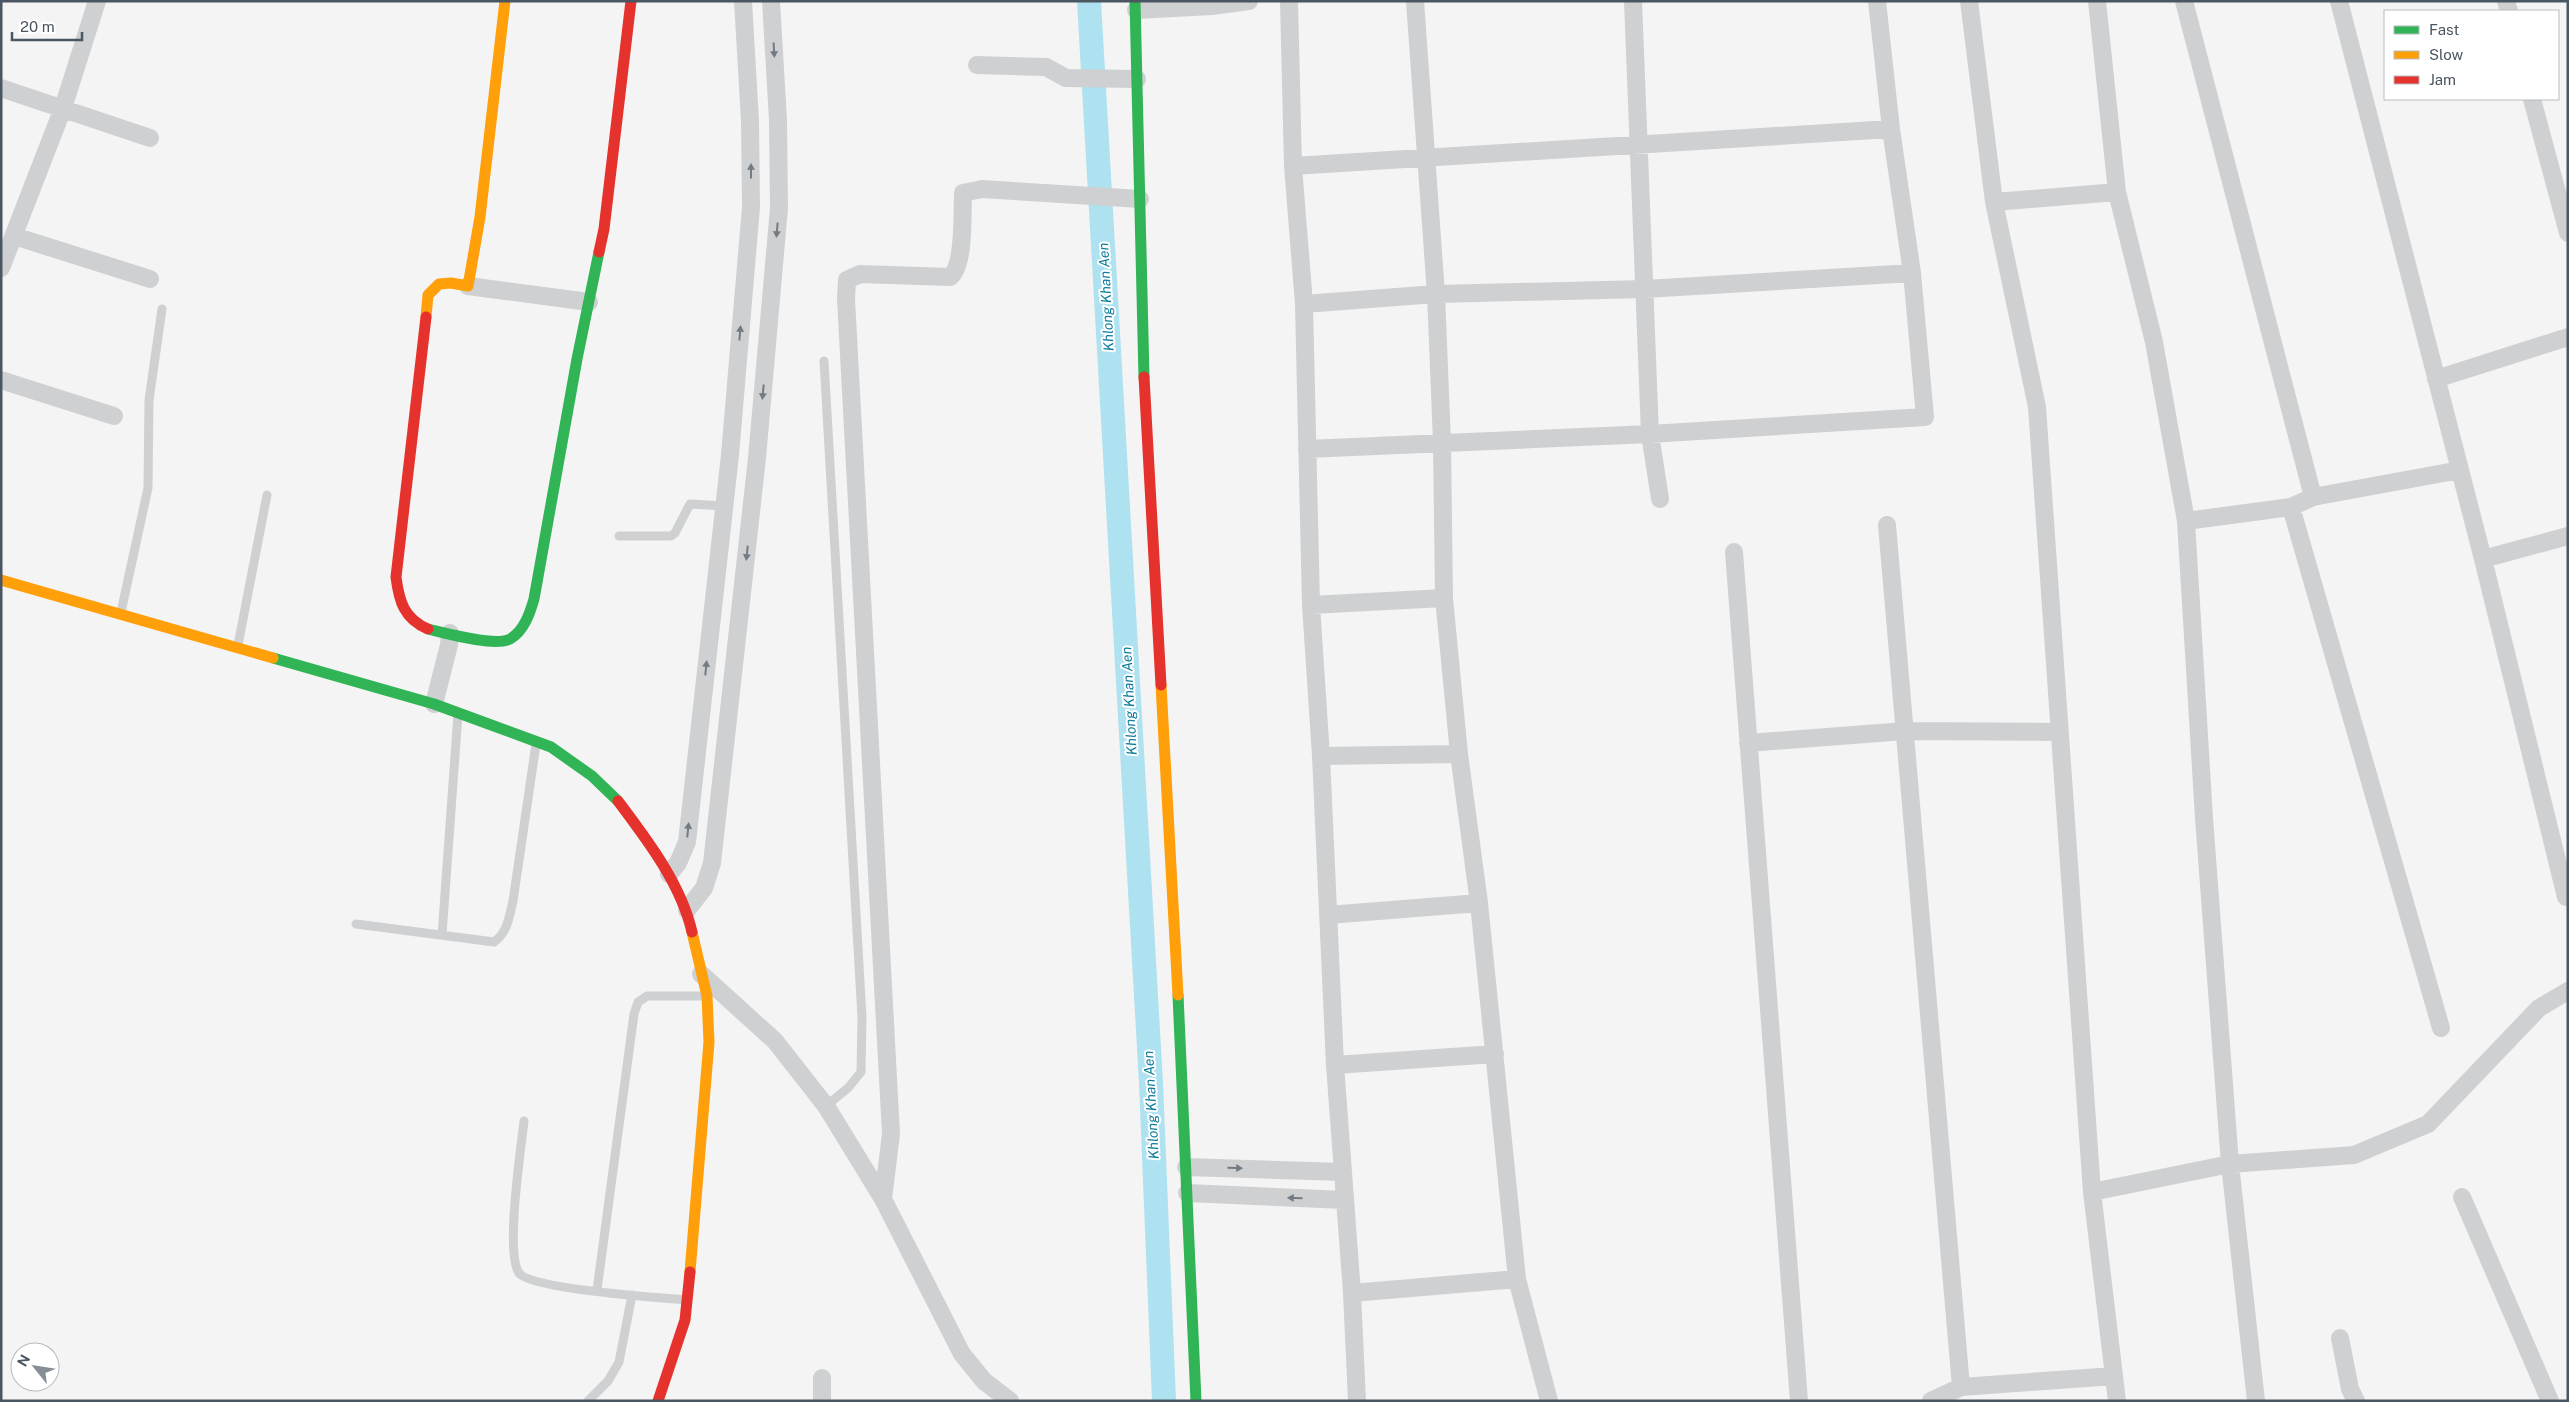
<svg xmlns="http://www.w3.org/2000/svg" width="2569" height="1402" viewBox="0 0 2569 1402" font-family="'Public Sans',sans-serif">
	<rect width="100%" height="100%" fill="#f4f4f4"/>
	<g fill="none" stroke-linecap="round" stroke-linejoin="round">
		<path stroke="#aee2f0" stroke-width="24" d="M1089 1 1151 1083 1164 1401"/>
		<path stroke="#ced0d2" stroke-width="9" d="M824 361 862 1017 861 1072 848 1088 826 1106
			M619 536H671L675 533 690 504 724 506
			M121 612 148 488 149 400 162 309
			M238 645 267 495
			M356 924 494 942C508 932 509 917 513 901L536 744
			M442 935 458 714
			M524 1121C521 1149 505 1252 519 1273 531 1289 661 1298 688 1300
			M597 1290 634 1014 638 1002 647 996H705
			M588 1401 608 1381 619 1362 632 1295"/>
		<path stroke="#ced0d2" stroke-width="18" d="M1289 1 1293 166 1304 304 1311 605 1321 756 1335 1065 1352 1293 1357 1401
			M1415 1 1436 294 1442 442 1444 598 1459 754 1479 903 1517 1279 1549 1401
			M1633 1 1650 434 1660 499
			M1969 1 1994 202 2037 407 2092 1192 2117 1401
			M2097 1 2117 192 2154 342 2186 521 2204 818 2230 1164 2256 1401
			M2184 1 2313 497
			M2339 1 2483 559 2566 897
			M2506 1 2509 11
			M1136 10 1212 6 1249 1
			M977 65 1046 67 1066 78 1137 79
			M1 88 150 138
			M2532 99 2568 233
			M1293 166 1891 129
			M1994 202 2117 192
			M14 236 150 279
			M1 268 63 108 97 1
			M468 286 589 302
			M1304 304 1436 294 1645 289 1912 273
			M2436 379 2568 337
			M1 380 114 416
			M1307 449 1650 434 1925 417 1912 273 1891 129 1877 1
			M2291 507 2441 1028
			M2186 521 2291 507 2313 497 2460 470
			M1887 525 1961 1387
			M1734 552 1799 1401
			M2483 559 2568 536
			M1311 605 1444 598
			M434 704 449 645 450 633
			M1748 743 1905 731 2059 732
			M1321 756 1459 754
			M669 874 678 863 687 842 730 455 751 207 750 121 743 1
			M687 910 704 888 712 863 757 458 779 208 778 120 771 1
			M1328 915 1479 903
			M701 974 775 1041 826 1106 883 1199 962 1354 984 1381 1010 1401
			M1335 1065 1495 1054
			M1186 1167 1343 1172
			M2092 1192 2230 1164 2354 1155 2428 1124 2539 1008 2568 991
			M1187 1193 1344 1200
			M2462 1197 2550 1401
			M883 1199 891 1134 846 299 847 280 860 274 950 277C965 266 962 213 963 193L982 189 1140 199
			M1352 1293 1517 1279
			M2340 1338 2350 1389 2356 1401
			M822 1401V1378
			M1931 1401 1961 1387 2114 1376"/>
		<path stroke="#30b455" stroke-width="11" d="M1135 1 1144 377
			M428 629C445 633 495 647 510 639 524 631 530 613 534 599L577 359 599 252
			M273 658 434 704 551 747 592 776 618 801
			M1178 995 1196 1401"/>
		<path stroke="#ff9f0a" stroke-width="11" d="M426 317 428 295 439 284 451 283 468 286 480 217 505 1
			M1 580 273 658
			M1161 685 1178 995
			M690 1272 709 1042 707 996 692 932"/>
		<path stroke="#e5322d" stroke-width="11" d="M599 252 604 229 631 1
			M426 317 396 577C399 601 404 619 428 629
			M1144 377 1161 685
			M618 801C648 841 681 884 692 932
			M658 1401 685 1320 690 1272"/>
	</g>
	<defs><path id="oneway-solid" d="M-6-.8H1V-3.2L6.5 0L1 3.2V.8H-6Z" transform="scale(1.25)"/></defs>
	<g fill="#727b83">
		<use href="#oneway-solid" transform="translate(774 50) rotate(87)"/>
		<use href="#oneway-solid" transform="translate(751 171) rotate(-90)"/>
		<use href="#oneway-solid" transform="translate(777 230) rotate(95)"/>
		<use href="#oneway-solid" transform="translate(740 333) rotate(-85)"/>
		<use href="#oneway-solid" transform="translate(763 392) rotate(95)"/>
		<use href="#oneway-solid" transform="translate(747 553) rotate(96)"/>
		<use href="#oneway-solid" transform="translate(706 668) rotate(-84)"/>
		<use href="#oneway-solid" transform="translate(688 830) rotate(-84)"/>
		<use href="#oneway-solid" transform="translate(1235 1168) rotate(1)"/>
		<use href="#oneway-solid" transform="translate(1295 1198) rotate(-178)"/>
	</g>
	<g text-anchor="middle" stroke-width="4" stroke-linejoin="round" paint-order="stroke">
		<g font-size="14" font-style="italic" fill="#0c7c9b" stroke="#fff">
			<text transform="translate(1106 297) rotate(-93)" y="5">Khlong Khan Aen</text>
			<text transform="translate(1129 701) rotate(-93)" y="5">Khlong Khan Aen</text>
			<text transform="translate(1151 1105) rotate(-93)" y="5">Khlong Khan Aen</text>
		</g>
	</g>
	<rect width="2569" height="1402" fill="none" stroke="#4a5661" stroke-width="5"/>
	<rect x="2384" y="10" width="175" height="90" fill="#ffffff" stroke="#b7bbc0"/>
	<rect x="2394" y="26" width="25" height="8" fill="#30b455" stroke="#b7bbc0"/>
	<text x="2429" y="35" font-size="15" fill="#4a5661">Fast</text>
	<rect x="2394" y="51" width="25" height="8" fill="#ff9f0a" stroke="#b7bbc0"/>
	<text x="2429" y="60" font-size="15" fill="#4a5661">Slow</text>
	<rect x="2394" y="76" width="25" height="8" fill="#e5322d" stroke="#b7bbc0"/>
	<text x="2429" y="85" font-size="15" fill="#4a5661">Jam</text>
	<g transform="translate(35 1367) rotate(300)"><circle r="24" fill="#ffffff" stroke="#b7bbc0"/>
	<path d="M0-4L9 19L0 12L-9 19Z" fill="#868d94"/>
	<text y="-8" font-size="14" font-weight="bold" text-anchor="middle" fill="#4a5661">N</text>
	</g>
	<path d="M12 32v8h70v-8" fill="none" stroke="#4a5661" stroke-width="2.5"/>
	<text x="20" y="32" font-size="15" fill="#4a5661" stroke="#ffffff" stroke-width="4" paint-order="stroke">20 m</text>
</svg>
